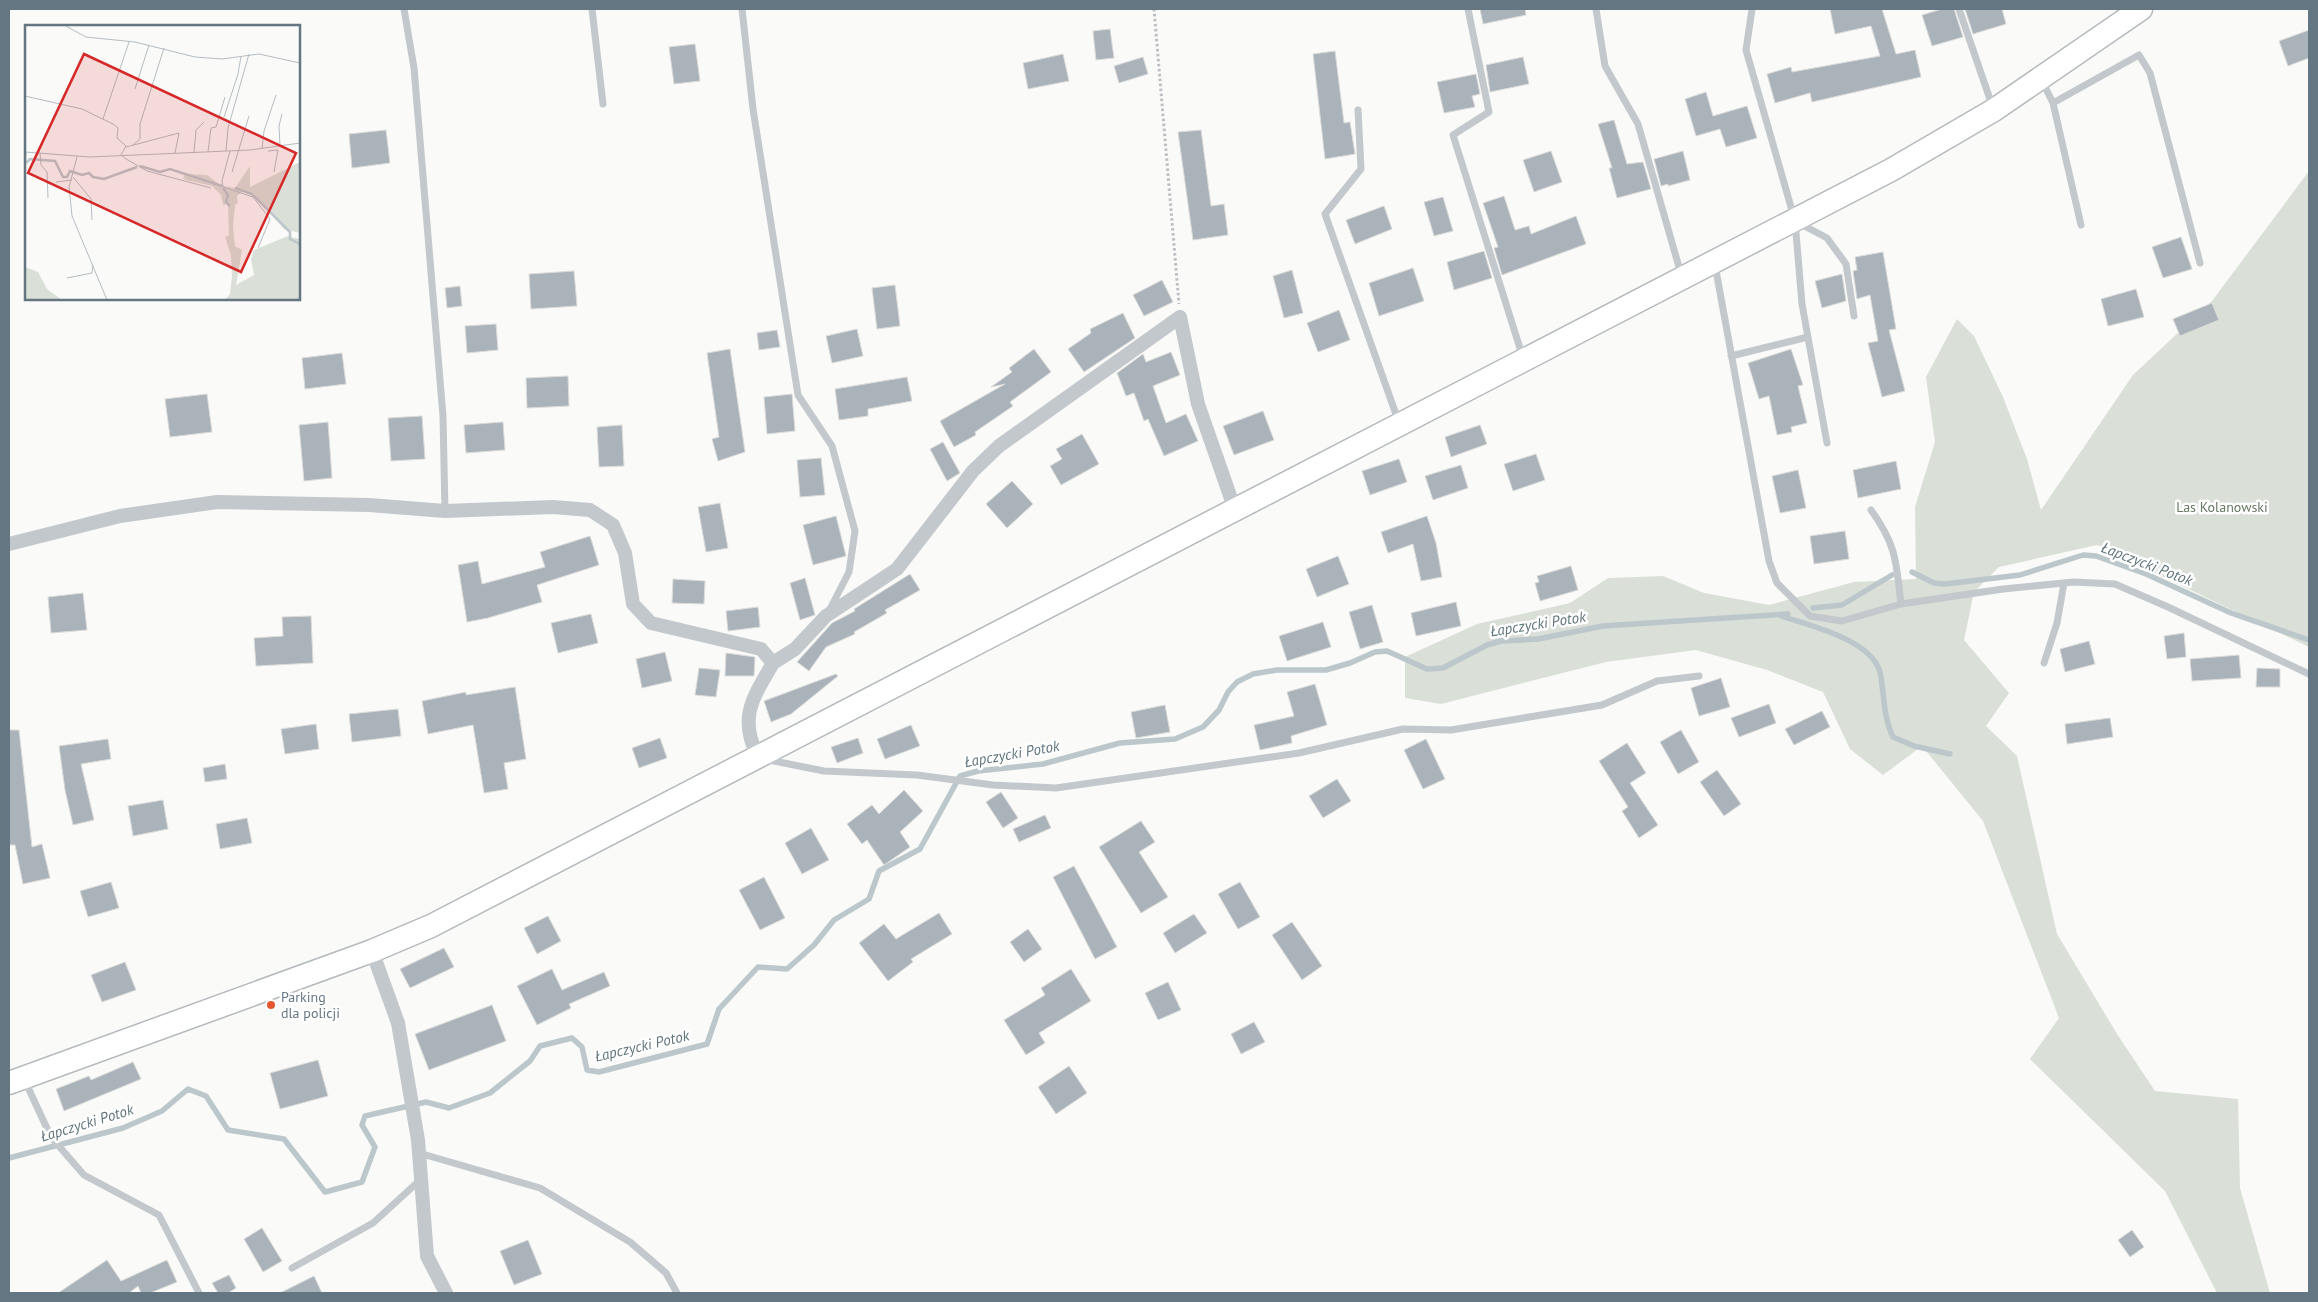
<svg xmlns="http://www.w3.org/2000/svg" width="2318" height="1302" viewBox="0 0 2318 1302" font-family="'PT Sans',sans-serif">
	<rect width="100%" height="100%" fill="#fafaf8"/>
	<path fill="#dadfd7" d="M2309 171V647L2097 545 1999 567 1974 592 1964 640 2009 693 1986 726 2017 756 2057 934 2117 1034 2155 1091 2238 1099 2240 1188 2270 1293H2217L2165 1191 2030 1059 2059 1018 1983 821 1922 746 1883 775 1850 749 1823 692 1767 670 1696 650 1606 662 1441 704 1405 698V657L1477 624 1570 603 1608 578 1663 576 1704 593 1769 605 1854 582 1916 579 1915 507 1935 442 1926 377 1957 319 1974 336 2003 397 2027 459 2041 510 2133 375 2212 301Z"/>
	<g fill="none" stroke-linecap="round" stroke-linejoin="round">
		<path stroke="#bbc7cb" stroke-width="5.5" d="M1912 572 1934 583 1945 584 2020 575 2083 555 2096 556 2146 574 2231 613 2309 640
			M1813 608 1842 605 1892 575
			M1781 616C1811 626 1877 641 1881 677 1884 697 1884 719 1893 737L1914 746 1950 754
			M9 1158 123 1128 162 1111 188 1089 206 1096 228 1130 284 1139 325 1192 362 1182 375 1147 362 1125 365 1116 426 1102 449 1108 490 1093 530 1061 540 1046 572 1038 582 1047 587 1070 599 1072 707 1044 719 1009 758 967 787 969 814 945 834 920 869 899 879 871 920 849 960 776 978 771 1043 764 1120 743 1175 739 1203 727 1219 710 1228 692 1237 682 1253 674 1277 670H1326L1350 663 1375 652 1387 651 1427 669 1443 668 1487 645 1501 641 1538 639 1603 626 1788 614"/>
	</g>
	<path fill="#aab3b9" stroke="#dcdcda" d="M1480 9H1525L1526 15 1483 24Z
		M1830 9H1882L1896 54 1915 50 1921 77 1812 102 1810 93 1775 103 1767 74 1791 67 1792 72 1880 56 1871 26 1835 34Z
		M1942 9H1954L1963 37 1932 46 1922 15Z
		M1965 9H2002L2006 24 1973 34Z
		M1110 29 1114 58 1096 60 1093 31Z
		M2309 30V58L2288 66 2279 41Z
		M695 44 700 81 674 84 669 47Z
		M1335 51 1344 123 1350 122 1355 154 1325 159 1313 54Z
		M1063 54 1069 81 1028 89 1023 63Z
		M1143 57 1148 74 1119 83 1114 66Z
		M1523 57 1529 84 1490 92 1486 65Z
		M1476 74 1480 94 1472 96 1475 107 1444 113 1437 82Z
		M1706 92 1713 116 1747 106 1757 138 1726 147 1720 129 1696 136 1685 99Z
		M1614 120 1627 164 1643 162 1651 189 1617 198 1609 168H1612L1598 124Z
		M386 130 390 163 352 168 349 134Z
		M1201 130 1211 206 1224 204 1228 235 1193 240 1178 132Z
		M1551 151 1562 182 1534 192 1523 160Z
		M1683 151 1690 180 1668 186V184L1661 186 1654 159Z
		M1504 196 1515 230 1529 226 1531 234 1576 216 1586 244 1502 275 1494 248 1498 247 1483 203Z
		M1443 197 1453 231 1434 236 1424 202Z
		M1384 206 1392 229 1355 244 1346 220Z
		M2181 237 2192 269 2163 278 2152 247Z
		M1484 251 1492 278 1454 290 1447 262Z
		M1883 252 1896 329 1889 330 1905 391 1882 397 1868 343 1878 341 1870 295 1857 299 1853 271 1857 270 1855 257Z
		M1413 268 1424 301 1379 316 1369 283Z
		M1292 270 1303 313 1284 318 1273 276Z
		M574 271 577 306 531 309 529 274Z
		M1842 274 1846 301 1822 308 1815 281Z
		M1162 280 1173 302 1144 316 1133 295Z
		M895 285 900 326 877 329 872 288Z
		M460 286 462 306 447 308 445 288Z
		M2136 289 2144 317 2108 326 2101 299Z
		M2212 303 2219 320 2180 336 2173 319Z
		M1339 310 1350 340 1318 352 1307 323Z
		M1123 313 1135 338 1084 372 1068 349 1091 333 1090 329Z
		M496 324 498 350 467 353 465 326Z
		M857 329 863 356 832 363 826 336Z
		M777 330 780 347 759 350 757 333Z
		M730 349 745 452 718 461 712 439 719 437 707 353Z
		M1034 349 1051 372 1010 402 1013 406 975 432 976 435 954 447 940 421 1005 384 991 387 1012 372 1009 368Z
		M1791 349 1803 385 1798 386 1807 423 1791 427 1792 432 1777 435 1769 396 1759 399 1748 363Z
		M1171 352 1180 375 1153 386 1166 423 1186 414 1198 441 1164 456 1148 419 1144 421 1134 393 1126 396 1117 373 1143 354 1146 362Z
		M342 353 346 384 305 389 302 358Z
		M568 376 569 406 527 408 526 378Z
		M907 377 912 401 868 409V416L839 420 835 389Z
		M207 394 212 432 170 437 165 399Z
		M792 394 795 431 767 434 764 397Z
		M1263 411 1274 440 1234 455 1223 426Z
		M422 416 425 459 391 461 388 418Z
		M328 422 332 478 304 481 299 425Z
		M503 422 505 450 466 453 464 425Z
		M622 425 624 466 599 467 597 427Z
		M1480 425 1487 444 1451 457 1445 437Z
		M1082 434 1099 464 1061 485 1050 466 1062 459 1056 449Z
		M943 442 960 473 947 481 930 449Z
		M1536 454 1545 480 1513 491 1504 464Z
		M821 458 825 495 800 497 797 460Z
		M1399 459 1407 482 1370 495 1362 471Z
		M1896 461 1901 489 1858 498 1853 470Z
		M1461 465 1468 488 1433 500 1425 476Z
		M1798 470 1806 508 1780 513 1772 476Z
		M1012 481 1033 504 1007 528 986 504Z
		M720 503 728 548 706 552 698 507Z
		M836 516 846 556 813 565 803 525Z
		M1427 516 1436 543 1442 577 1421 581 1413 544 1388 553 1381 532Z
		M1845 531 1849 559 1814 564 1810 536Z
		M590 536 599 565 537 585 542 602 488 618 467 622 458 565 478 561 482 584 545 567 540 552Z
		M1338 556 1349 584 1317 597 1306 569Z
		M1571 566 1578 590 1540 601 1535 583 1539 582 1537 576Z
		M910 574 920 590 885 610 887 613 854 632 855 634 826 647 809 671 797 662 832 623 855 611 854 609Z
		M805 578 815 615 800 620 790 583Z
		M673 579 705 581 704 604 672 603Z
		M83 593 87 630 51 633 48 597Z
		M1456 602 1461 626 1416 636 1411 613Z
		M1372 605 1383 642 1360 649 1349 612Z
		M758 607 760 627 728 631 726 611Z
		M591 614 598 643 558 653 551 623Z
		M311 616 313 663 256 666 254 638 283 636 282 617Z
		M1323 622 1331 647 1287 661 1279 636Z
		M2184 633 2186 657 2167 659 2164 636Z
		M2089 641 2095 664 2065 672 2060 649Z
		M665 652 672 681 642 688 636 659Z
		M726 653 755 657 754 676H725Z
		M2239 655 2241 678 2192 681 2190 659Z
		M699 668 720 670 716 697 695 695Z
		M2257 668 2280 669V687H2256Z
		M836 674 838 676 791 714 771 722 764 701Z
		M1721 678 1730 707 1699 716 1691 688Z
		M1315 684 1327 725 1291 736 1292 743 1260 750 1254 725 1294 716 1287 692Z
		M515 687 526 759 504 763 508 789 484 793 473 725 428 734 422 701 466 692V695Z
		M1769 704 1776 723 1739 737 1731 718Z
		M1165 705 1170 732 1136 738 1131 712Z
		M398 709 401 736 352 742 349 714Z
		M1822 711 1830 727 1794 745 1785 729Z
		M2110 718 2113 737 2067 744 2065 724Z
		M316 724 319 749 285 754 281 729Z
		M911 725 920 746 885 759 877 739Z
		M9 730H19L32 847 42 844 50 878 23 884 15 845H9Z
		M1681 730 1699 762 1678 774 1660 742Z
		M660 738 667 758 639 768 632 748Z
		M858 738 863 753 837 763 831 747Z
		M108 739 111 759 81 764 94 820 73 825 65 790 59 746Z
		M1426 739 1445 779 1423 789 1404 750Z
		M1627 743 1646 773 1630 783 1658 825 1639 838 1622 811 1628 807 1599 761Z
		M225 764 227 779 205 782 203 768Z
		M1717 770 1741 804 1724 816 1700 782Z
		M1337 779 1351 801 1323 818 1309 796Z
		M904 790 923 811 900 832 910 847 884 865 867 840 862 844 847 824 872 805 879 814Z
		M1001 792 1018 818 1003 828 986 802Z
		M163 800 168 829 133 836 128 806Z
		M1045 815 1051 828 1019 842 1013 829Z
		M247 818 252 843 220 849 216 824Z
		M1141 821 1155 842 1139 852 1168 897 1141 913 1099 847Z
		M811 828 829 860 802 874 785 843Z
		M1074 866 1117 947 1095 959 1053 877Z
		M764 877 785 918 760 930 739 890Z
		M111 882 119 908 88 917 80 891Z
		M1240 882 1260 917 1238 929 1218 894Z
		M939 913 952 934 911 959 913 962 888 981 859 943 884 924 896 939Z
		M1194 914 1207 933 1175 953 1163 933Z
		M548 916 561 941 537 954 524 928Z
		M1292 922 1322 966 1302 980 1272 935Z
		M1028 929 1042 949 1024 962 1010 942Z
		M444 948 454 967 410 988 400 969Z
		M125 962 136 990 102 1002 91 975Z
		M552 969 562 990 604 972 610 986 569 1004 571 1008 537 1025 517 986Z
		M1071 969 1091 1001 1039 1033 1045 1043 1026 1055 1004 1020 1045 995 1041 988Z
		M1168 982 1181 1010 1158 1020 1145 993Z
		M492 1005 506 1041 429 1070 415 1034Z
		M1254 1022 1265 1042 1241 1054 1231 1034Z
		M318 1060 328 1096 280 1109 270 1073Z
		M133 1062 141 1079 64 1111 56 1089 89 1076 91 1080Z
		M1069 1066 1087 1093 1056 1114 1038 1087Z
		M262 1228 282 1261 263 1272 244 1239Z
		M2132 1230 2144 1247 2130 1257 2118 1240Z
		M528 1240 542 1274 514 1285 500 1251Z
		M107 1260 121 1281 167 1260 177 1282 150 1293H141L138 1286 129 1293H58Z
		M229 1275 236 1288 228 1293H218L212 1283Z
		M314 1276 322 1293H280Z"/>
	<g fill="none" stroke-linecap="round" stroke-linejoin="round">
		<defs>
			<path id="primary" d="M9 1083 372 951 431 926 1891 170 1994 110 2141 9"/>
		</defs>
		<use href="#primary" stroke="#b5babe" stroke-width="25"/>
		<path stroke="#bbbfc2" stroke-width="3" stroke-dasharray="2.5 2.5" stroke-linecap="butt" d="M1154 9 1179 304"/>
		<path stroke="#c3c8cc" stroke-width="7" d="M404 9 414 68 443 416 445 511
			M592 9 603 104
			M742 9 753 109 798 395 832 446 855 531 849 572 829 611
			M1468 9 1489 112 1453 135 1523 358
			M1596 9 1605 66 1638 124 1681 274
			M1752 9 1746 50 1795 221 1802 304 1827 443
			M1959 9 1993 108
			M2042 81 2053 103 2081 225
			M2053 103 2139 55 2150 73 2200 263
			M1358 110 1361 169 1325 214 1398 420
			M1797 222 1827 238 1846 264 1854 316
			M1715 265 1769 561 1777 583 1810 616 1842 621 1901 604 2003 589 2074 582 2115 584 2168 607 2309 674
			M1731 356 1808 337
			M1871 510C1897 546 1896 562 1901 604
			M2044 663 2057 623 2064 583
			M764 759 824 771 917 775 993 785 1056 788 1299 753 1403 729 1451 730 1602 705 1657 681 1699 676
			M25 1081 51 1137 84 1175 159 1215 199 1293
			M419 1153 540 1188 630 1242 666 1273 677 1293
			M292 1268 373 1223 420 1180"/>
		<path stroke="#c3c8cc" stroke-width="14" d="M9 544 120 516 217 502 369 505 445 511 553 507 590 510 613 525 625 553 633 604 651 623 761 649 773 663C753 698 738 717 758 757
			M773 663 795 649 826 616 897 569 973 471 999 446 1180 317 1198 404 1235 510
			M372 951 398 1023 418 1140 427 1256 446 1293"/>
		<use href="#primary" stroke="#fff" stroke-width="22"/>
	</g>
	<circle fill="#e4572e" stroke="#fff" stroke-width="2" cx="271" cy="1005" r="5"/>
	<g text-anchor="middle" stroke-width="5" stroke-linejoin="round" paint-order="stroke">
		<g font-size="14" fill="#687a64" stroke="#fff">
			<text x="2222" y="512">Las Kolanowski</text>
		</g>
		<g font-size="14" fill="#657683" stroke="#fff" text-anchor="start">
			<text x="281" y="1002">Parking<tspan x="281" dy="16">dla policji</tspan></text>
		</g>
		<g font-size="15" font-style="italic" fill="#60757c" stroke="#fff">
			<text transform="translate(2147 564) rotate(21)" y="5">Łapczycki Potok</text>
			<text transform="translate(1538 624) rotate(-9)" y="5">Łapczycki Potok</text>
			<text transform="translate(1012 754) rotate(-10)" y="5">Łapczycki Potok</text>
			<text transform="translate(642 1046) rotate(-13)" y="5">Łapczycki Potok</text>
			<text transform="translate(87 1123) rotate(-17)" y="5">Łapczycki Potok</text>
		</g>
	</g>
	<g transform="translate(25 25)">
		<rect width="275" height="275" fill="#fafaf8"/>
		<path d="M275 137V208L259 204 228 168 218 166 212 171 213 178 210 180 208 202 210 221 217 225 211 260 229 250 226 234 229 225 263 211 275 214V275H200L205 269 207 251 206 230 200 212 204 210 203 179 198 180 196 170 187 161 161 155 158 153 160 149 182 150 195 160 210 163 225 141V162ZM0 242 13 247 22 264 37 275H0Z" fill="#dadfd7"/>
		<path fill="none" stroke="#bbc7cb" stroke-width="2.5" d="M1 138 5 134 30 136 38 152H42L45 146 57 150 64 148 68 152 79 154 112 142M115 141 135 147 145 144 197 161M198 163 203 170 201 177 205 181M210 163 227 169 265 207V214L275 219"/>
		<path fill="none" stroke="#b5bdc2" stroke-width="1" d="M39 0 61 12 110 17 170 32 197 34 234 29 275 38M110 64 124 20M0 71 57 84 88 99 93 103 92 113 101 121 96 130 101 134 122 146 186 163M199 92 213 49 216 31M78 94 104 17M108 120 115 114V99L139 23M255 121 254 101 257 89M101 122 154 108 150 128M237 124 239 106 251 70M201 126 203 103 224 29M205 126 197 156 198 162 228 172 245 194 233 223M243 126 253 125 249 147M0 127 65 132 225 125 275 118M169 127 171 105 179 97M183 127 186 103 191 102 200 72M15 128 16 140 22 147 23 173M52 132 44 162 47 191 82 275M0 146 1 127M207 147 224 91M48 152 66 174 67 195M31 157 47 155M42 253 67 248 68 240"/>
		<path fill="#d62828" fill-opacity="0.15" stroke="#d62828" stroke-width="2.5" d="M59 29 271 128 216 247 3 148Z"/>
		<rect width="275" height="275" fill="none" stroke="#657683" stroke-width="2.5"/>
	</g>
	<rect width="2318" height="1302" fill="none" stroke="#657683" stroke-width="20"/>
</svg>
